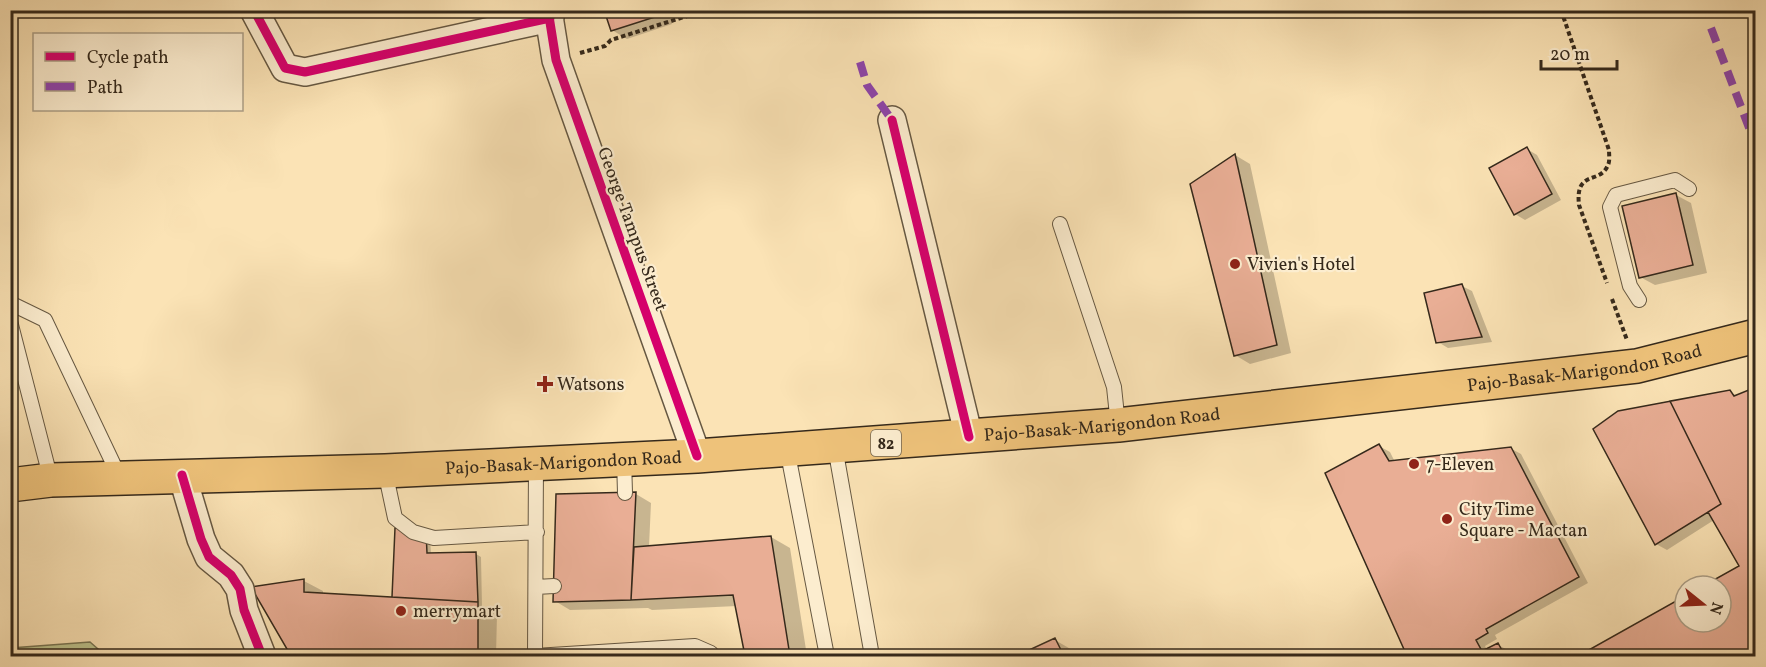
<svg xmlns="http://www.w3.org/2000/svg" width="1766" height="667" viewBox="0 0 1766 667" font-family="Vollkorn,serif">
	<rect width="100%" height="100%" fill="#fbe3b5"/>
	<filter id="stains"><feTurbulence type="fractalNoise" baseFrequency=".00333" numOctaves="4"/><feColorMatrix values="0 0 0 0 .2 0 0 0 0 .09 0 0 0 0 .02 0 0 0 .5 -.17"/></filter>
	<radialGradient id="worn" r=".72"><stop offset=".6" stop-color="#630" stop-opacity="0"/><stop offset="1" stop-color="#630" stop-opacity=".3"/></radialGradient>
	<path fill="#bdc48e" stroke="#797654" stroke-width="1.5" d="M90 642 106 656H11V648Z"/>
	<path fill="#0003" d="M606 10H668L672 24 627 39 612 30Z
		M676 10H703L685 16Z
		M1527 149 1537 155 1561 200 1525 220 1515 214Z
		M1235 155 1250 164 1291 353 1250 364 1235 355Z
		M1676 195 1691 203 1707 273 1655 285 1640 277Z
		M1462 286 1472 291 1492 342 1448 348 1438 342Z
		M1756 389V656H1582L1685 598V622H1721V586H1707L1741 567 1714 520 1667 550 1656 544 1730 392 1737 396Z
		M1379 446 1390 452 1395 462 1510 448 1521 454 1588 583 1495 635 1497 639 1485 646 1487 650 1498 645 1508 650 1511 656H1409L1327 474Z
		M636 494 651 503 649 547 771 537 790 548 807 656H747L737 606 652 610 648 608 570 610 555 601Z
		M430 535 431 555 476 554 481 557 482 606 497 615 496 656H293L253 588 304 581 323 591V594L399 599 394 596Z
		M1055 640 1074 651 1077 656H1020Z"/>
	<path fill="#e9ae95" stroke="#35291b" stroke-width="1.5" d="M604 10H657L658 16 611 31Z
		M1527 147 1552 194 1514 215 1489 168Z
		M1235 154 1277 345 1234 356 1190 184Z
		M1676 193 1693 265 1639 278 1622 206Z
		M1462 284 1482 337 1436 343 1424 293Z
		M1756 387V656H1578L1685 596V622H1721V586H1703L1739 566 1708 512 1721 504 1670 401 1730 390 1734 396Z
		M1756 387V656H1578L1685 596V622H1721V586H1703L1739 566 1708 512 1655 545 1593 429 1618 411 1730 390 1734 396Z
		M1379 444 1389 461 1511 447 1579 577 1486 629 1488 633 1476 640 1482 651 1498 643 1505 656H1407L1325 473Z
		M636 492 631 600 553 602 556 494Z
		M395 528 426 531 427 553 476 552 478 602 392 597Z
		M771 536 790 656H745L733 595 631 600 634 547Z
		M304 579V592L478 602V656H291L251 587Z
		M1055 638 1064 656H1016Z"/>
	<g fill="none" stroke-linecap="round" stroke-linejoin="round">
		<defs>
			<path id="lane" d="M1060 224 1114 387 1118 425
				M1639 300 1630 286 1610 207 1616 195 1675 180 1689 189
				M10 303 45 320 120 478
				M10 321 51 480
				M835 447 872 656
				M787 449 827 656
				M624 459 625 493
				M385 471 395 518 413 532 434 538 537 532
				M536 587 554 586
				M535 656 536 464
				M535 656 695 646 711 653 712 656"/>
			<path id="street" d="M254 10 285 68 305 72 550 18
				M548 10 556 60 697 456
				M892 120 969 437
				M182 475 201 539 209 557 231 575 240 589 244 610 262 656"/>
			<g id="primary">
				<path id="s1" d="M10 485 51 480 385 471 697 456 1118 425 1637 366 1756 336"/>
			</g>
		</defs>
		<use href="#lane" stroke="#665842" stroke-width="16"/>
		<use href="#street" stroke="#665842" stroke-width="30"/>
		<use href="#primary" stroke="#35291b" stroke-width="36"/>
		<path stroke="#35291b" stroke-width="4" stroke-dasharray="4.5 3" stroke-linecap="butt" d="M1561 10 1609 150C1609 154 1610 161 1608 165 1600 185 1575 169 1579 205L1607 283
			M580 53 605 46 611 40 706 10
			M1612 299 1627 340"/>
		<use href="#lane" stroke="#fcedcf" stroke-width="14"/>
		<use href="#street" stroke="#fcedcf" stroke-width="27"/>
		<use href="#primary" stroke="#eec27a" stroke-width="33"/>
		<path stroke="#8e44ad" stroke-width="8" stroke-dasharray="15 8" stroke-linecap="butt" d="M1711 28 1756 146
			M860 62 867 85 892 120"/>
		<defs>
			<path id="cycleway" d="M254 10 285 68 305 72 550 18
				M548 10 556 60 697 456
				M892 120 969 437
				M182 475 201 539 209 557 231 575 240 589 244 610 262 656"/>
		</defs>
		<use href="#cycleway" stroke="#fcedcf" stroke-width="13"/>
		<use href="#cycleway" stroke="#d6006c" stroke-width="9"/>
	</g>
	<g fill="#8f2418" stroke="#fcedcf" stroke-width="2">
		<circle cx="1235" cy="264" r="6"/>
		<path d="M542 375h6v6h6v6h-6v6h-6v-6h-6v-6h6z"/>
		<circle cx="1414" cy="464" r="6"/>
		<circle cx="1447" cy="519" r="6"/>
		<circle cx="401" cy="611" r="6"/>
	</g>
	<g text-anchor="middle" stroke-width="4.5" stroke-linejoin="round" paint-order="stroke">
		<rect fill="#fcedcf" stroke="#716451" stroke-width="1.5" x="871" y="430" width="30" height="26" rx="4.5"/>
		<g font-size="16" font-weight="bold" fill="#35291b">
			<text x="886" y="449">82</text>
		</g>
		<g font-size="18" fill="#35291b" stroke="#fcedcf">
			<text transform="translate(633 229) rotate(70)" y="6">George Tampus Street</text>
			<text dy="6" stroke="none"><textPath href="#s1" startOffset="1580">Pajo-Basak-Marigondon Road</textPath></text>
			<text dy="6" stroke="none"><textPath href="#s1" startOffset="1094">Pajo-Basak-Marigondon Road</textPath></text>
			<text dy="6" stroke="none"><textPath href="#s1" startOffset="554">Pajo-Basak-Marigondon Road</textPath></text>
		</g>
		<g font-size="18" fill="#35291b" stroke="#fcedcf" text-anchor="start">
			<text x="1247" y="270">Vivien's Hotel</text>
			<text x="557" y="390">Watsons</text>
			<text x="1426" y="470">7-Eleven</text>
			<text x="1459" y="515">City Time<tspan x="1459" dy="21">Square - Mactan</tspan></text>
			<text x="413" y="617">merrymart</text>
		</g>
	</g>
	<rect width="1766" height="667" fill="none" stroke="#fbe3b5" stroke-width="36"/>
	<rect x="12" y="12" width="1742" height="643" fill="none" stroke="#35291b" stroke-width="3"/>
	<rect x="18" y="18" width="1730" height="631" fill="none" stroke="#35291b" stroke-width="1.5"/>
	<rect x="33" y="33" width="210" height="78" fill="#fcedcf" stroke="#ac9f87" stroke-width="1.5"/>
	<rect x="45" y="52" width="30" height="9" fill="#d6006c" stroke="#ac9f87" stroke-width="1.5"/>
	<text x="87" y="63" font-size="18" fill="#35291b">Cycle path</text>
	<rect x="45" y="82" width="30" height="9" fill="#8e44ad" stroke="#ac9f87" stroke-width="1.5"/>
	<text x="87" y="93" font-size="18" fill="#35291b">Path</text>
	<g transform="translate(1703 604) rotate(108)"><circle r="28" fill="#fcedcf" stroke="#ac9f87" stroke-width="1.5"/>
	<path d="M0-4.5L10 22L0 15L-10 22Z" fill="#8f2418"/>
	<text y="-9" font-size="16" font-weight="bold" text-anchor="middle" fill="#35291b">N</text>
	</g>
	<path d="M1541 60v9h76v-9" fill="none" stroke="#35291b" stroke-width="3"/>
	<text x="1550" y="60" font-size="18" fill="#35291b" stroke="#fcedcf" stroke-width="4.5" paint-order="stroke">20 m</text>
	<rect width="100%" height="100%" filter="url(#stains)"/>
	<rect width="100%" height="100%" fill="url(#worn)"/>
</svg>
